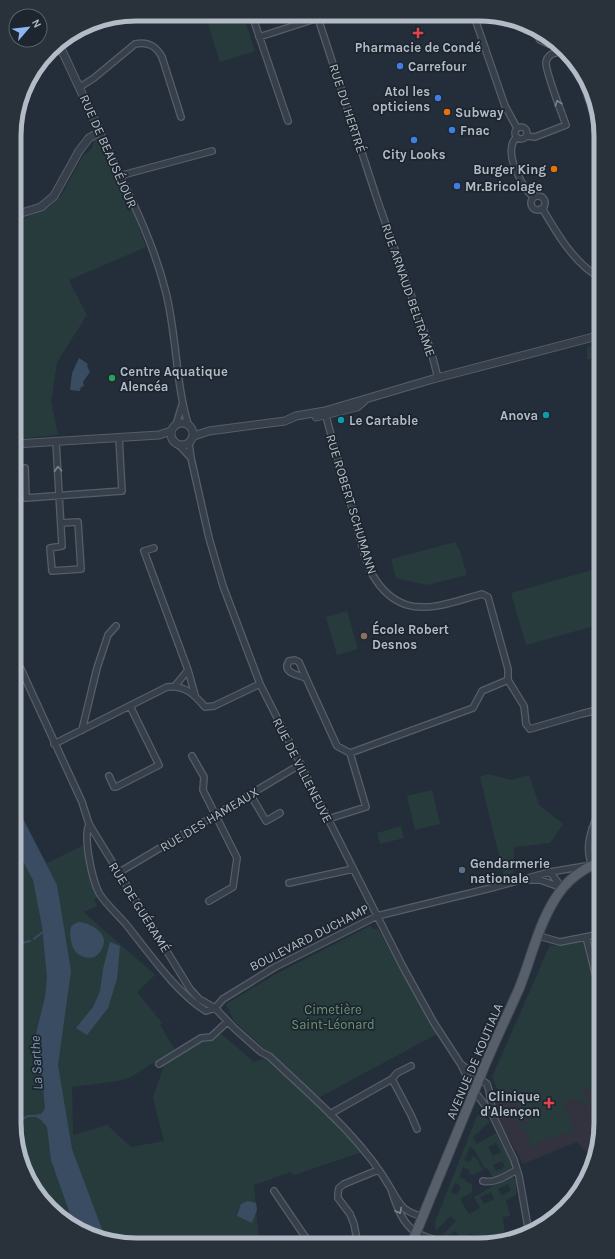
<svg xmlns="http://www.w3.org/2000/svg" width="615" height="1259" viewBox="0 0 615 1259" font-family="Karla,sans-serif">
	<rect width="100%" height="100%" fill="#242e3a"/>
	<path fill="#33323f" d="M601 1039V1132L594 1160 577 1142 523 1164 498 1119 496 1108 498 1090 494 1082Z"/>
	<path fill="#273b3c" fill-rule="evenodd" d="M205 14 243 15 255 51 220 62Z
		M100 132 119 176 146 247 69 280 87 315 57 362 51 402 58 435 15 439V221L27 217 49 207 61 196 83 156 92 149 95 136Z
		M601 343V357L592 359H587V347Z
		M455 542 460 551 467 575 427 585 396 578 391 559Z
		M599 568 601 575V624L526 645 511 593Z
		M347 611 358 649 337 655 326 617Z
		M601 656V664L594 668 590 663Z
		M488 774 512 780 529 775 539 805 563 824 550 843 514 847 513 873 504 876 480 777Z
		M432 790 440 824 415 830 407 796Z
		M14 812 47 863 84 845 98 897 94 900 97 906 84 912C107 934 131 953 155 975L137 992 162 1023 160 1025 177 1053 151 1064 131 1077 118 1081 72 1087 73 1135 107 1125 131 1147 164 1141 153 1098 164 1065 201 1038 211 1037 218 1031 254 1062 269 1056 365 1151 294 1175 291 1172 254 1185 259 1244H120L82 1233 56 1215 20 1162 14 1123Z
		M401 826 404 838 380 844 377 833Z
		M370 926 374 929H378L437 1034 318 1098 234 1021 226 1004 278 973Z
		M583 941 585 943 601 1004V1082L592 1090 586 1089 581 1093 590 1103 586 1107 579 1099 574 1103V1098L562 1103C567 1113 580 1130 566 1136L564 1132 534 1144 536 1148 532 1149 529 1146 532 1144 524 1129 521 1130 515 1118 518 1117 522 1126 530 1122 523 1108 520 1109 517 1104H513V1101L497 1099 498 1090 492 1077 550 945 561 946Z
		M496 1108H506V1112L498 1119Z
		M483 1114 490 1122C484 1126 479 1132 473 1137L477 1144 496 1133 512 1165 510 1170 495 1178 492 1176 487 1168 485 1169 474 1149 470 1147 464 1160 470 1162 473 1156 477 1159 483 1170 473 1175 469 1173 470 1170 463 1167 459 1177 466 1180 465 1181 472 1184V1192L460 1199 469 1214 480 1208 474 1197 511 1176 516 1180V1195L506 1200 510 1216 503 1217 505 1237H507V1240L491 1243 489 1239 487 1240 489 1243 471 1245 478 1240 474 1234 472 1235 470 1233 463 1239 468 1245H461L459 1242 460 1241 456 1237 458 1235 455 1231 448 1236 454 1243 456 1241 457 1243 452 1245 442 1236 456 1221 450 1216 436 1231 435 1222 477 1116ZM496 1143 501 1152 493 1156 488 1147ZM502 1161 505 1167 496 1171 493 1165ZM455 1183 461 1186 457 1195 451 1192ZM508 1184 511 1190 502 1196 498 1189ZM491 1192 494 1199 484 1204 480 1197Z"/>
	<path fill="#3a4c62" d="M79 358 88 364 87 366 90 372 83 382 84 386 81 387 80 391 70 390 72 373Z
		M14 801 57 885 71 971 58 1065 72 1149 106 1240 82 1233 75 1228 51 1160 47 1127 41 1120 33 1115 41 1114 45 1108 41 1066 34 1053 36 1034 45 997 47 978 42 926 33 880 14 845Z
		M79 922C88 922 104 931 104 941 104 945 102 950 99 953 93 961 81 958 75 951 71 946 69 933 71 927 73 924 76 923 79 922Z
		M110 942 120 946 117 979 108 1008 87 1035 76 1028 93 1007 100 991 103 969Z
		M248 1201 256 1203 257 1210 252 1223 237 1216 241 1204Z"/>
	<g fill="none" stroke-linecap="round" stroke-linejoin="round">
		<path stroke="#3a4c62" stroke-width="2" d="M34 939 44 931
			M14 945 30 941
			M14 1123 28 1116H35"/>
		<defs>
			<path id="minor" d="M252 15 288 121
				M317 15 378 202 431 351 438 378
				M474 16 505 106 517 128
				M536 33 540 40 549 44
				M259 37 318 18
				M80 87 94 78 135 44C148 41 156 46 162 57L181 117
				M515 133a6 6 0 1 1 12 0a6 6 0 1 1-12 0Z
				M100 132C123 183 151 234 165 289 177 333 175 381 188 424
				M526 136 535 137 566 125C562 114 545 70 546 62 547 57 551 54 555 53 559 52 563 53 567 55
				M516 138C514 140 512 143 512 146 508 160 523 188 533 197
				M119 176 212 151
				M531 203a7 7 0 1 1 14 0a7 7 0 1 1-14 0Z
				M542 208C556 232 575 265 601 278
				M325 412C334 448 345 483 355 518 359 535 364 559 372 574 380 588 391 600 407 605 431 612 459 600 482 594L488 597 508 669V680
				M176 425 182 405
				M56 442 62 546 50 548 52 571 81 569 78 522 61 523
				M189 443 191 458 209 538 223 586 260 684 403 967 434 1023 460 1063 475 1092 493 1116 514 1160 519 1176 529 1233
				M178 444 191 458
				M15 468H25L26 498 122 491 119 437
				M154 548 144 551 188 670 195 695
				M14 654 82 802 89 824 190 989 199 999 215 1008 234 1028 261 1052 269 1056C311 1096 363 1139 391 1189
				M306 678C299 675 281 673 289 661L295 660 299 662 306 678 337 746 350 753 366 807 328 819
				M508 680 524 706 526 724 530 729 581 714 601 709
				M175 686 188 670
				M82 730 97 668 108 635 116 626
				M54 744 167 687C185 685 194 694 205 707L214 706 260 684
				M350 753 473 708 482 691 508 680
				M192 756 204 777 203 790 237 858 233 887 209 901
				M109 776 114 787H116L159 765 130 706
				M250 794 266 821 280 813
				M89 824C83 838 92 879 99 893 105 903 117 914 125 923 147 950 176 993 206 1011L215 1008 223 999 275 967 377 916 495 887 550 872 592 865C583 844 594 825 601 805
				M592 829 601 828
				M550 872 562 888
				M118 873 301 764
				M528 880H540L563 888
				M289 883 353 869
				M539 936 560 942 601 934
				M586 937 601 996
				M159 1064 201 1038 211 1037 227 1022
				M462 1065 487 1084 489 1090 493 1115
				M392 1079 411 1115 417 1129
				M330 1114 392 1079 397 1073 411 1066
				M483 1181C495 1184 507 1175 517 1170
				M274 1191 310 1244
				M564 1209 578 1194
				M423 1217C403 1211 401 1207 391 1189 396 1205 402 1224 417 1233 426 1238 434 1238 443 1245
				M545 1225 551 1221
				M358 1245 354 1224 350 1214 338 1198V1193L339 1188 344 1184 378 1170"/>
			<path id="tertiary" d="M15 215 41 207 54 196 79 151 89 138 100 132 58 42
				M316 417 357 407 364 401
				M171 434a11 11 0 1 1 22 0a11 11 0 1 1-22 0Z
				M194 436 209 431 285 421 296 416 325 411 433 379 601 335
				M15 444 159 435 171 431"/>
			<path id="primary" d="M584 81 600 130
				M411 1245C434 1189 457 1133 480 1077 492 1047 506 1018 519 989 531 959 538 926 555 899 565 882 582 868 601 862"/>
		</defs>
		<use href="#minor" stroke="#565e68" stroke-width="8"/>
		<use href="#tertiary" stroke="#565e68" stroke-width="9"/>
		<use href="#primary" stroke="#414953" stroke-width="11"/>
		<use href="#minor" stroke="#37404a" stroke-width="5.5"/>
		<use href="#tertiary" stroke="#37404a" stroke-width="7"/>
		<use href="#primary" stroke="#565f6a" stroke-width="9"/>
	</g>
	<defs><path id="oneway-chevron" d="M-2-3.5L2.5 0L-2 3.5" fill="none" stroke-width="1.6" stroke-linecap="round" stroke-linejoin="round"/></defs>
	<g stroke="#7b848e">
		<use href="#oneway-chevron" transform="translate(558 103) rotate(-109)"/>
		<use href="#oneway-chevron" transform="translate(58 469) rotate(-93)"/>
		<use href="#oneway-chevron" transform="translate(399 1211) rotate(63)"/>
	</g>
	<g fill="#e0444e" stroke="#1d252f" stroke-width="1.5">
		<path d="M416 27h4v4h4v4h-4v4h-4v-4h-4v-4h4z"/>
		<path d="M547 1097h4v4h4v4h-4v4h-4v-4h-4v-4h4z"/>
	</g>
	<g fill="#3f7fe0" stroke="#1d252f" stroke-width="1.5">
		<circle cx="400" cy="66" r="4"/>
		<circle cx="438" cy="98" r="4"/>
		<circle cx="452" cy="130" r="4"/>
		<circle cx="414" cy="140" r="4"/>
		<circle cx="457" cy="186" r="4"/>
	</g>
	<g fill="#e8710a" stroke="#1d252f" stroke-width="1.5">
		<circle cx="447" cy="112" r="4"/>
		<circle cx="554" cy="169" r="4"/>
	</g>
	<circle fill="#2e9e5b" stroke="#1d252f" stroke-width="1.5" cx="112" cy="378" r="4"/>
	<g fill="#0f9aa8" stroke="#1d252f" stroke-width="1.5">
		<circle cx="546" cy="415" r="4"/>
		<circle cx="341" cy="420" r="4"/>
	</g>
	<circle fill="#8d6e63" stroke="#1d252f" stroke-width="1.5" cx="364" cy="636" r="4"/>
	<circle fill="#5c6f8a" stroke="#1d252f" stroke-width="1.5" cx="462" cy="870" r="4"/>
	<g text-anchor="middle" stroke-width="3.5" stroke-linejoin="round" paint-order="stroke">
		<g font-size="13" font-weight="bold" fill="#b3bbc6" stroke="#1d252f" text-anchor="start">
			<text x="418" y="52" text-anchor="middle">Pharmacie de Condé</text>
			<text x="408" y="71">Carrefour</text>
			<text x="430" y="96" text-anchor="end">Atol les<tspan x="430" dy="15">opticiens</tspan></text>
			<text x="455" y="117">Subway</text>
			<text x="460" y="135">Fnac</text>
			<text x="414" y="159" text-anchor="middle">City Looks</text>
			<text x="546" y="174" text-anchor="end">Burger King</text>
			<text x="465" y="191">Mr.Bricolage</text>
			<text x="120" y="376">Centre Aquatique<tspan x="120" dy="15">Alencéa</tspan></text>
			<text x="538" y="420" text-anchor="end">Anova</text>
			<text x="349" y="425">Le Cartable</text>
			<text x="372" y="634">École Robert<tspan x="372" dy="15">Desnos</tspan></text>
			<text x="470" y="868">Gendarmerie<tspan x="470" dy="15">nationale</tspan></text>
			<text x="540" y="1101" text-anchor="end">Clinique<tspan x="540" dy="15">d'Alençon</tspan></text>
		</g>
		<g font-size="13" fill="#b3bbc6" stroke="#1d252f">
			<text transform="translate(348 108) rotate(72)" y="5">RUE DU HERTRÉ</text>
			<text transform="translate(109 151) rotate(66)" y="5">RUE DE BEAUSÉJOUR</text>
			<text transform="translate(409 290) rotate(71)" y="5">RUE ARNAUD BELTRAME</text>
			<text transform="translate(352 504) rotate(73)" y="5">RUE ROBERT SCHUMANN</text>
			<text transform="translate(303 770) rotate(63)" y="5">RUE DE VILLENEUVE</text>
			<text transform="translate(209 819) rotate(-31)" y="5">RUE DES HAMEAUX</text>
			<text transform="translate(140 907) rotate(58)" y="5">RUE DE GUÉRAMÉ</text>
			<text transform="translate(309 937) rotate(-27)" y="5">BOULEVARD DUCHAMP</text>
			<text transform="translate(474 1061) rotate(-67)" y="5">AVENUE DE KOUTIALA</text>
		</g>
		<g font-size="13" fill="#6b9674" stroke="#1d252f">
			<text x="333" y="1014">Cimetière<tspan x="333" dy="15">Saint-Léonard</tspan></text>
		</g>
		<g font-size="14" font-style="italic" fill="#7c92ac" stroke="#1d252f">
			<text transform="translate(36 1063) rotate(-93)" y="5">La Sarthe</text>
		</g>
	</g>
	<path d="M0 0H615V1259H0ZM136 21H479A115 115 0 0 1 594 136V1123A115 115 0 0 1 479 1238H136A115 115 0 0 1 21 1123V136A115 115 0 0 1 136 21Z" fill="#29313b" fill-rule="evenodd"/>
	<path fill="none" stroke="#b3bbc6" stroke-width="5" d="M136 21H479A115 115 0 0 1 594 136V1123A115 115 0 0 1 479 1238H136A115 115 0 0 1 21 1123V136A115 115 0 0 1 136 21Z"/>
	<g transform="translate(28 28) rotate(62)"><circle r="19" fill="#1d252f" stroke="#59616b"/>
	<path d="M0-3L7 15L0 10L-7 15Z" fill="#8db6f1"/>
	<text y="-6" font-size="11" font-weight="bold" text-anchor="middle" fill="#b3bbc6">N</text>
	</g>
</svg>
